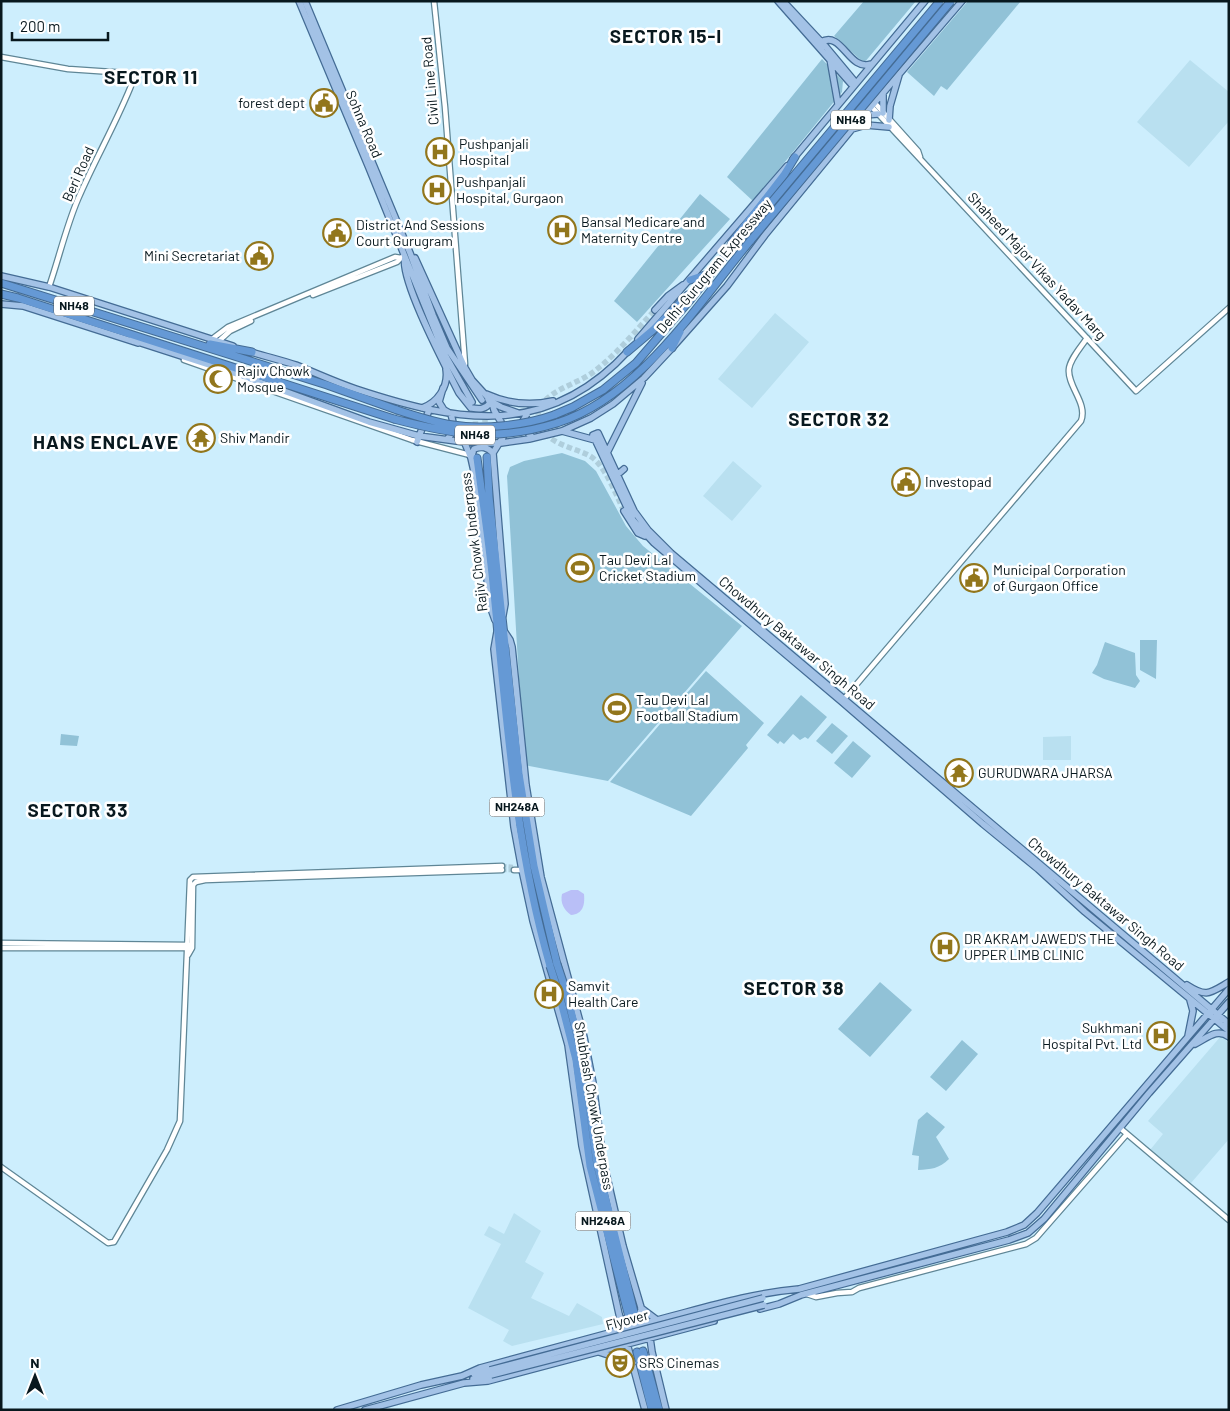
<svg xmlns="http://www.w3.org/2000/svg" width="1230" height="1411" viewBox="0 0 1230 1411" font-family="Barlow,sans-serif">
	<rect width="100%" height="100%" fill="#cdeefd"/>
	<path fill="#b9e0f0" d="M1190 60 1229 92V121L1189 167 1137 122Z
		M775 313 809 342 752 408 718 379Z
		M733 461 762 486 732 521 703 496Z
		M1071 736V760H1043V737Z
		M1221 1036 1229 1043V1139L1191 1183 1150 1150 1163 1134 1148 1121Z
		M514 1213 541 1231 525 1262 544 1273 531 1298 569 1316 577 1303 602 1317 603 1324 512 1346 503 1341 509 1330 468 1308 501 1244 484 1235 489 1226 504 1234Z"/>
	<path fill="#91c2d7" d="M864 1H916L864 63 834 36Z
		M968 1H1021L947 90 941 86 934 96 907 72Z
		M822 59 843 81 842 92 753 201 727 177Z
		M700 194 730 219 637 322 614 301Z
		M562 453 585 461 596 471 626 526 643 546 742 626 608 781 524 765 507 476 510 467 524 461Z
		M1140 640H1157L1156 679 1140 670Z
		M1105 642 1135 653 1136 675 1140 681 1135 688 1104 679 1092 673 1097 665Z
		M706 671 764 723 746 745 748 748 691 816 610 782Z
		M801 695 827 717 808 739 805 737 800 740 793 734 784 744 780 741 778 744 767 735Z
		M832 723 848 736 832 754 816 741Z
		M61 734 79 736 77 746 60 745Z
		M853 741 871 756 852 778 834 763Z
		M880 982 912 1010 870 1057 838 1029Z
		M962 1040 978 1054 946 1091 930 1077Z
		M927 1112 945 1127 936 1137 949 1159C939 1169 931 1169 918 1170L919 1156 912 1155 918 1120Z"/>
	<path fill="#b9bff7" d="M571 890H578L584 894C585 905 583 914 571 915 564 910 560 903 562 894Z"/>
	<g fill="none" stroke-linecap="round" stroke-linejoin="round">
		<path stroke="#afcedc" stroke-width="4.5" stroke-dasharray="4.5 2" stroke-linecap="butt" d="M502 866 514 867
			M502 870H514"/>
		<path stroke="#afcedc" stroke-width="5.5" stroke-dasharray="5.5 3" stroke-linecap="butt" d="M482 400 485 413V430
			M475 413 477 458
			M624 511C616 495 605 465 590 456 577 449 559 446 548 436 541 428 534 414 541 405 555 387 579 384 596 370 618 353 636 330 655 310"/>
		<path stroke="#afcedc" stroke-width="7" stroke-dasharray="7 3.5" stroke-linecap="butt" d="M635 1316 643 1351
			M629 1317 637 1352"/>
		<defs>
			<path id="minor" d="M434 1 445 107 465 364
				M1 57 68 69 127 73 132 76 133 81C117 122 95 159 78 199 66 227 59 258 49 287
				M874 102 918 151 920 157
				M869 104 1136 391 1229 308
				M313 295 397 262 402 257
				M212 339 228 327 395 257 401 258
				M219 341 230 331 251 321
				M184 360 412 440 470 455
				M844 699 1081 421C1088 403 1067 386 1069 369 1070 359 1081 347 1087 338
				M514 870H522
				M1 943 190 945
				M1 948H188
				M188 955 192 948 193 885 196 882 205 880 502 870
				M1120 1128 1229 1220
				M1 1167 108 1243 114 1242 167 1150 180 1121 190 880 193 877 502 866
				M807 1294 816 1297 837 1293 852 1292 859 1288 1026 1244 1036 1238 1127 1134"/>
			<path id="major" d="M299 1 369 168 444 353 472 402
				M305 1 410 253 433 315 447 348 482 400
				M778 1 853 86
				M783 1 826 47 856 83
				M821 42C842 30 849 72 871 64
				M830 59 838 104
				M883 113V92
				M865 115 878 114
				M889 120 890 106 899 75
				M852 129 866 125 889 127
				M793 159 925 1
				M405 257C399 279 447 369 459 393L471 408C479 409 485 410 490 403L488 399
				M415 258 465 368 472 380 492 402 494 410 501 422 503 437 493 453 505 604 503 615
				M1 276 49 287 233 346
				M1 304 23 306 138 343
				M655 310 668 296 683 285
				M132 336 141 343 240 375 369 422 419 436 464 442 501 443 529 439 562 431 591 418 613 404 644 378 672 348 727 286 765 235 852 129 962 1
				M638 339 787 166
				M248 351C264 356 280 360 296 365 316 373 335 382 356 389 459 423 548 439 629 350
				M443 388 439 402 444 410 451 414C454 424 455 432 447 439
				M486 394C508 404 530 406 553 401
				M492 402 501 407 518 413
				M422 408C437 403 449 387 446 369
				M528 412 523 421V428L533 438
				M562 431 595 440
				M464 441 471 458 476 480 490 606 495 620
				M417 442 429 410
				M607 453 642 383
				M471 458 474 449C482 446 487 447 493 453
				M617 475 624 469
				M624 511 638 533 645 536
				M504 631 510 640 512 647 526 785 541 877 584 1037 593 1083 603 1160 623 1246 650 1338 652 1352 666 1410
				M497 632 494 649 514 827 522 870 533 921 568 1045 582 1146 619 1314 645 1410
				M1187 985C1207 998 1210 993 1229 982
				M1229 1024 671 553 648 530 634 511 598 433 593 435 633 520 654 543 842 702 983 824 1038 869 1085 912 1229 1031
				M1188 1036 1193 1011 1190 1000
				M1195 1044C1206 1039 1217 1027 1229 1037
				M641 1308 657 1320
				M760 1309 779 1304 801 1295 1009 1240 1028 1233 1044 1219 1149 1093 1229 1002
				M615 1331 621 1320 639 1316 641 1310
				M599 1352 633 1363
				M474 1374 490 1370
				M473 1379 491 1375
				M337 1410 421 1385 462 1376 480 1368C540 1352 600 1335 661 1319 707 1307 752 1293 799 1289L1007 1232 1024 1225 1037 1213 1229 989
				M365 1410 464 1383 488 1381 714 1321"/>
			<path id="highway" d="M729 251 732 242 784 175 795 157
				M690 280 711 273
				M1 283 327 385 397 410
				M1 294 18 298 394 419
				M210 344 252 352
				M672 348 680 332
				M627 352 653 330 688 295 697 290
				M554 415 573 407 603 390 636 363 691 299 728 252 745 234
				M557 423C640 397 698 303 751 240
				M487 457 489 497 519 774 534 866 557 964
				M477 458C482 496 488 535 492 574 506 706 513 838 550 966
				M566 991 583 1059 597 1164 635 1316
				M559 994 576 1060 590 1166 629 1317
				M643 1351 659 1410
				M637 1352 652 1410"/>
		</defs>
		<use href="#minor" stroke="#5f8696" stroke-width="7"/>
		<use href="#major" stroke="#446c95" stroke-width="8"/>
		<use href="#highway" stroke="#446c95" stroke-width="9"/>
		<use href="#minor" stroke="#fff" stroke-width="4.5"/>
		<use href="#major" stroke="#a3c2e6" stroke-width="5.5"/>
		<use href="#highway" stroke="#6599d5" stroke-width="7"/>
		<defs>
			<path id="major-bridge" d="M490 1370 763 1298
				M491 1375 764 1305"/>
			<path id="highway-bridge" d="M745 234 940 1
				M751 240 951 1
				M397 410C415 416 434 422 453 425 483 430 526 425 554 415
				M394 419C454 435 496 442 557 423
				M557 964 566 991
				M550 966 559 994"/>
		</defs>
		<use href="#major-bridge" stroke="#446c95" stroke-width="8" stroke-linecap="butt"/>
		<use href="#highway-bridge" stroke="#446c95" stroke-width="9" stroke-linecap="butt"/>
		<use href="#major-bridge" stroke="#a3c2e6" stroke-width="5.5"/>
		<use href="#highway-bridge" stroke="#6599d5" stroke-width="7"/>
	</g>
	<defs>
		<symbol id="civic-ring" viewBox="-11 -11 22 22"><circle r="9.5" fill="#fff" stroke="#92761c" stroke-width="1.5"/><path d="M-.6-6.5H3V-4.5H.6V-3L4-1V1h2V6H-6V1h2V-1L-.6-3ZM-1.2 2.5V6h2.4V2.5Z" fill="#92761c"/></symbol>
		<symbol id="hospital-ring" viewBox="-11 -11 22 22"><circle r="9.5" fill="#fff" stroke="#92761c" stroke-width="1.5"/><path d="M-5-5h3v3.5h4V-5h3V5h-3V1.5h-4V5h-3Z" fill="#92761c"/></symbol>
		<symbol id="mosque-ring" viewBox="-11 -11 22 22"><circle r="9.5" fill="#fff" stroke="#92761c" stroke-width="1.5"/><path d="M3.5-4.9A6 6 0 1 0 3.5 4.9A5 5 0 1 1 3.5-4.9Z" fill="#92761c"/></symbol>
		<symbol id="temple-ring" viewBox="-11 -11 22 22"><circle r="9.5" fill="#fff" stroke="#92761c" stroke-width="1.5"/><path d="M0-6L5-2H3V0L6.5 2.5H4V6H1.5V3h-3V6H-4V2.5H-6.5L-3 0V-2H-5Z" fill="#92761c"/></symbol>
		<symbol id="stadium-ring" viewBox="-11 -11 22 22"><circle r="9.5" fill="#fff" stroke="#92761c" stroke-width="1.5"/><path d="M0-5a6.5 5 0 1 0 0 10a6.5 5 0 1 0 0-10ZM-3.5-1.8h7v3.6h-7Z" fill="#92761c"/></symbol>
		<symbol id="theatre-ring" viewBox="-11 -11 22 22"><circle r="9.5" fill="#fff" stroke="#92761c" stroke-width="1.5"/><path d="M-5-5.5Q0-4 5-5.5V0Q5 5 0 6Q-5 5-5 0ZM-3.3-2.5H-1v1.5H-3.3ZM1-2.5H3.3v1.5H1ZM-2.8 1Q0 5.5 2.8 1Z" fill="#92761c"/></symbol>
	</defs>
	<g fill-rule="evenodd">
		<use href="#civic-ring" x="308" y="87" width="32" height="32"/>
		<use href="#hospital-ring" x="424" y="136" width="32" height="32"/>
		<use href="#hospital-ring" x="421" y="174" width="32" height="32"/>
		<use href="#hospital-ring" x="546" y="214" width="32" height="32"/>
		<use href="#civic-ring" x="321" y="217" width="32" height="32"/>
		<use href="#civic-ring" x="243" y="240" width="32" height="32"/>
		<use href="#mosque-ring" x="202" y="363" width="32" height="32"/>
		<use href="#temple-ring" x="185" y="422" width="32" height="32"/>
		<use href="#civic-ring" x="890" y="466" width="32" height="32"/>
		<use href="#stadium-ring" x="564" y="552" width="32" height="32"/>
		<use href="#civic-ring" x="958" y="562" width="32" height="32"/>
		<use href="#stadium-ring" x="601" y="692" width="32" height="32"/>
		<use href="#temple-ring" x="943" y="757" width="32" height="32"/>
		<use href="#hospital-ring" x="929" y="931" width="32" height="32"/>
		<use href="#hospital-ring" x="533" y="978" width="32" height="32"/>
		<use href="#hospital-ring" x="1145" y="1020" width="32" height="32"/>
		<use href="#theatre-ring" x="604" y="1347" width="32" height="32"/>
	</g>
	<g text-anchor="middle" stroke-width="5" stroke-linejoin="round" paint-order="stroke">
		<g fill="#fff" stroke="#525d62" stroke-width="1">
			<rect x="831" y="110.5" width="40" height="19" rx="4"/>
			<rect x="54" y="296.5" width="40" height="19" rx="4"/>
			<rect x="455" y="425.5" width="40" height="19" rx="4"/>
			<rect x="489.5" y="797.5" width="55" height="19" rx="4"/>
			<rect x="575.5" y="1211.5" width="55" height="19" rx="4"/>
		</g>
		<g font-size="12" font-weight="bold" fill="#08181e">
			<text x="851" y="124">NH48</text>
			<text x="74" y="310">NH48</text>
			<text x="475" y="439">NH48</text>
			<text x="517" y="811">NH248A</text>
			<text x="603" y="1225">NH248A</text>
		</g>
		<g font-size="14" fill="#08181e" stroke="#fff">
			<text transform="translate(430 81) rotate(-95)" y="5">Civil Line Road</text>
			<text transform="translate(364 124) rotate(67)" y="5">Sohna Road</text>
			<text transform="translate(78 174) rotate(-66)" y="5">Beri Road</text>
			<text transform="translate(714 266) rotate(-50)" y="5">Delhi-Gurugram Expressway</text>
			<text transform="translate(1037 266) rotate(47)" y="5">Shaheed Major Vikas Yadav Marg</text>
			<text transform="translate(474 542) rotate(-97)" y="5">Rajiv Chowk Underpass</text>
			<text transform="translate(797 643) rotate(40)" y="5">Chowdhury Baktawar Singh Road</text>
			<text transform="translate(1106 904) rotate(40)" y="5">Chowdhury Baktawar Singh Road</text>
			<text transform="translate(594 1106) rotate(80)" y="5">Shubhash Chowk Underpass</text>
			<text transform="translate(627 1320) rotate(-15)" y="5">Flyover</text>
		</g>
		<g font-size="14" fill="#08181e" stroke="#fff" text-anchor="start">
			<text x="305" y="108" text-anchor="end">forest dept</text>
			<text x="459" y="149">Pushpanjali<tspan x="459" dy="16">Hospital</tspan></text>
			<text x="456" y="187">Pushpanjali<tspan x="456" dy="16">Hospital, Gurgaon</tspan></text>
			<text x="581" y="227">Bansal Medicare and<tspan x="581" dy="16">Maternity Centre</tspan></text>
			<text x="356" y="230">District And Sessions<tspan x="356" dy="16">Court Gurugram</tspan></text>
			<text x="240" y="261" text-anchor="end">Mini Secretariat</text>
			<text x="237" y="376">Rajiv Chowk<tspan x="237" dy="16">Mosque</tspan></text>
			<text x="220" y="443">Shiv Mandir</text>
			<text x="925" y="487">Investopad</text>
			<text x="599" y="565">Tau Devi Lal<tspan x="599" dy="16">Cricket Stadium</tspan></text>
			<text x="993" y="575">Municipal Corporation<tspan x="993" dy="16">of Gurgaon Office</tspan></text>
			<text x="636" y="705">Tau Devi Lal<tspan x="636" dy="16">Football Stadium</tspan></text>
			<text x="978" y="778">GURUDWARA JHARSA</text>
			<text x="964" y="944">DR AKRAM JAWED'S THE<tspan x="964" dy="16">UPPER LIMB CLINIC</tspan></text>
			<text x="568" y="991">Samvit<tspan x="568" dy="16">Health Care</tspan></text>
			<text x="1142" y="1033" text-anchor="end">Sukhmani<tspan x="1142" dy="16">Hospital Pvt. Ltd</tspan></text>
			<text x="639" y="1368">SRS Cinemas</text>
		</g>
		<g font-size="19" font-weight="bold" letter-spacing="1" fill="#08181e" stroke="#fff">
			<text x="666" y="43">SECTOR 15-I</text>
			<text x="151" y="84">SECTOR 11</text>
			<text x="839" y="426">SECTOR 32</text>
			<text x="106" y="449">HANS ENCLAVE</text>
			<text x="78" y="817">SECTOR 33</text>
			<text x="794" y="995">SECTOR 38</text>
		</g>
	</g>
	<rect width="1230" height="1411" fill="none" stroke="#08181e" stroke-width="5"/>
	<g transform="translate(35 1376)" stroke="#ffffff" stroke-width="4" paint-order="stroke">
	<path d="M0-4L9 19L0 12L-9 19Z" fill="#08181e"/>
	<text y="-8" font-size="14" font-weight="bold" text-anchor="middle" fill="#08181e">N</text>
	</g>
	<path d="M12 32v8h96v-8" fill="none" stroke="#08181e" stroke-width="2.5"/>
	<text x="20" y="32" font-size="15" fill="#08181e" stroke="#ffffff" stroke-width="4" paint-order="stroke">200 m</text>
</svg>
